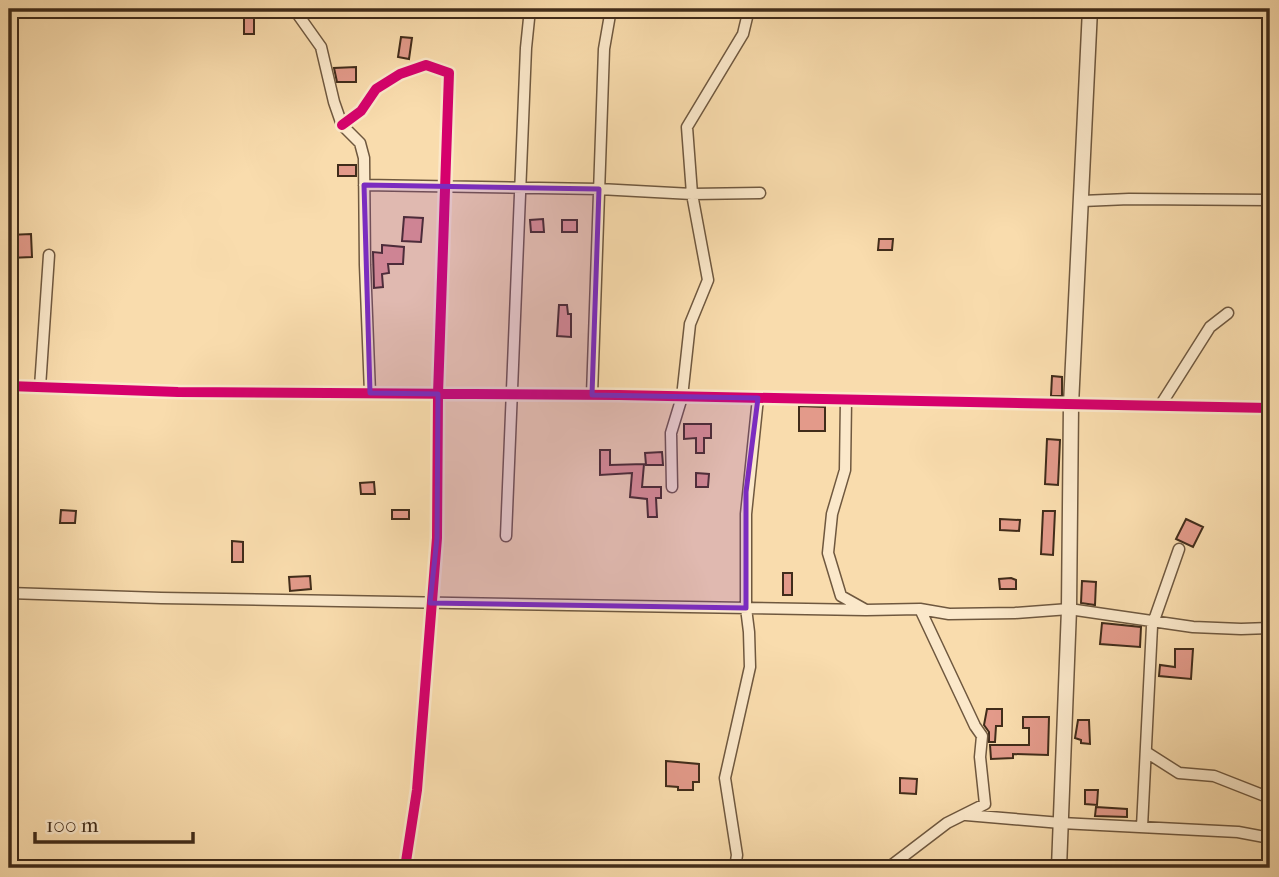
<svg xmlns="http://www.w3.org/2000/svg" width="1279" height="877" viewBox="0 0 1279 877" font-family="'IM FELL French Canon',serif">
	<rect width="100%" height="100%" fill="#f9dcad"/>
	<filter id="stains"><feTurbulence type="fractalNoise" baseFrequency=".00286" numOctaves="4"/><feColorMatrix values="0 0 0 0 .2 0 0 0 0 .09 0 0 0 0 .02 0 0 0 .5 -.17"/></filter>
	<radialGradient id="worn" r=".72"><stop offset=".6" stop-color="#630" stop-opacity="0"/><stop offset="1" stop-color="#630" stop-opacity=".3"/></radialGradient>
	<path fill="#e39a8a" stroke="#412c1a" stroke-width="2" d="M254 9V34H244V10Z
		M401 37 412 38 409 59 398 57Z
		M356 67V82H337L334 68Z
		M338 165H356V176H338Z
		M404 217 423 218 421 242 402 241Z
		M543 219 544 232H531L530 220Z
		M562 220H577V232H562Z
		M31 234 32 257 9 258V235Z
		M879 239H893L892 250H878Z
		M382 245 404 247 403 264H388L389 273 382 274 383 287 374 288 373 252 382 253Z
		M559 305H567L568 314H571V337L557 336Z
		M1052 376 1062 377V396H1051Z
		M799 406 825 407V431H799Z
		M684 424H711V438H704V453H696V438L684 439Z
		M1047 439 1060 440 1058 485 1045 484Z
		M600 450H610V465L644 464 642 487H661V498H656L657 517H648L647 499 630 497 632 473 600 475Z
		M662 452 663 465H646L645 453Z
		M696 473 709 474 708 487H696Z
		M374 482 375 494H361L360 483Z
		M61 510 76 511 75 523H60Z
		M392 510H409V519H392Z
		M1043 511H1055L1053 555 1041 554Z
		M1000 519 1020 520 1019 531 1000 530Z
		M1186 519 1203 527 1193 547 1176 539Z
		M232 541 243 542V562H232Z
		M783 573H792V595H783Z
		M310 576 311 589 290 591 289 577Z
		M1011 578 1016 580V589H1000L999 579Z
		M1082 581 1096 582 1095 605 1081 603Z
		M1102 623 1141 627 1140 647 1100 644Z
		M1175 649H1193L1191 679 1159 676 1160 665 1175 667Z
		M987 709H1002V726H996L995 742H989V732L984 725Z
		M1023 717H1049L1048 755 1013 754V758L991 759 990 745H1029V728H1023Z
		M1078 720H1089L1090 744 1081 743V740L1075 738Z
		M666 761 699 764V782H693V790H678V787L666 786Z
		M900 778 917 779 916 794 900 793Z
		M1085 790H1098L1097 805 1085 804Z
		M1096 807 1127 809V817L1095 816Z"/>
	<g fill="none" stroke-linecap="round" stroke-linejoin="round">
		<defs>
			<path id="minor" d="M294 9 321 47 334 102 342 125 360 143 364 158 365 265 370 393
				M342 125 361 111 376 89 400 74 426 65 449 73 438 394 437 538 417 790 405 868
				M364 185 599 189 692 194 760 193
				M1082 201 1129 199 1270 200
				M9 386 178 392 619 395 1270 408
				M40 387 49 255
				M592 395 604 49 611 9
				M846 400 845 470 832 514 828 553 841 596 866 610 920 609 949 614 1015 613 1069 609 1193 627 1241 629 1270 628
				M1160 406 1210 327 1228 313
				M672 487 671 433 682 397 690 324 708 280 692 194 687 127 743 34 749 9
				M506 536 526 48 530 9
				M9 593 161 598 866 610
				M1146 752 1179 773 1214 776 1270 798
				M966 815 1061 823 1238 832 1270 838
				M1142 827 1152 626 1179 549
				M735 868 737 855 725 778 750 667 749 632 746 608V514L758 398
				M888 868 947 823 985 804 980 757 982 736 975 726 920 609"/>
			<path id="tertiary" d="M1059 868 1069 609 1071 405 1090 9"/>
		</defs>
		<use href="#minor" stroke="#6f583f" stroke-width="13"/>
		<use href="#tertiary" stroke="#6f583f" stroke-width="17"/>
		<use href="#minor" stroke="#fbe8ca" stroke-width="10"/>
		<use href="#tertiary" stroke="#fbe8ca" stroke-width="14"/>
		<defs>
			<path id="cycleway" d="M342 125 361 111 376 89 400 74 426 65 449 73 438 394 437 538 417 790 405 868
				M9 386 178 392 619 395 1270 408"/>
		</defs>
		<use href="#cycleway" stroke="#fbe8ca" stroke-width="15"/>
		<use href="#cycleway" stroke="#d6006c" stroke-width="10"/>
	</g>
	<path fill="#7b2cbf" fill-opacity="0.2" stroke="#7b2cbf" stroke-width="5" stroke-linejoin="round" d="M364 185 599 189 592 395 758 398 746 492V608L430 603 437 538 438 394 370 393Z"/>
	<rect width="1279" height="877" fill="none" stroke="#f9dcad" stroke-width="35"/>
	<rect x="10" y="10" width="1258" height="856" fill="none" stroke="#412c1a" stroke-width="3.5"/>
	<rect x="18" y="18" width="1244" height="842" fill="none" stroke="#412c1a" stroke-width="2"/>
	<path d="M35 832v10h158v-10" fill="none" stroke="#412c1a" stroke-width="3.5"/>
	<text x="46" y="832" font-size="21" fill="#412c1a" stroke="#fbe8ca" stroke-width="5" paint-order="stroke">100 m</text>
	<rect width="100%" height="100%" filter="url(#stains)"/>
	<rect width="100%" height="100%" fill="url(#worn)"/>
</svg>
